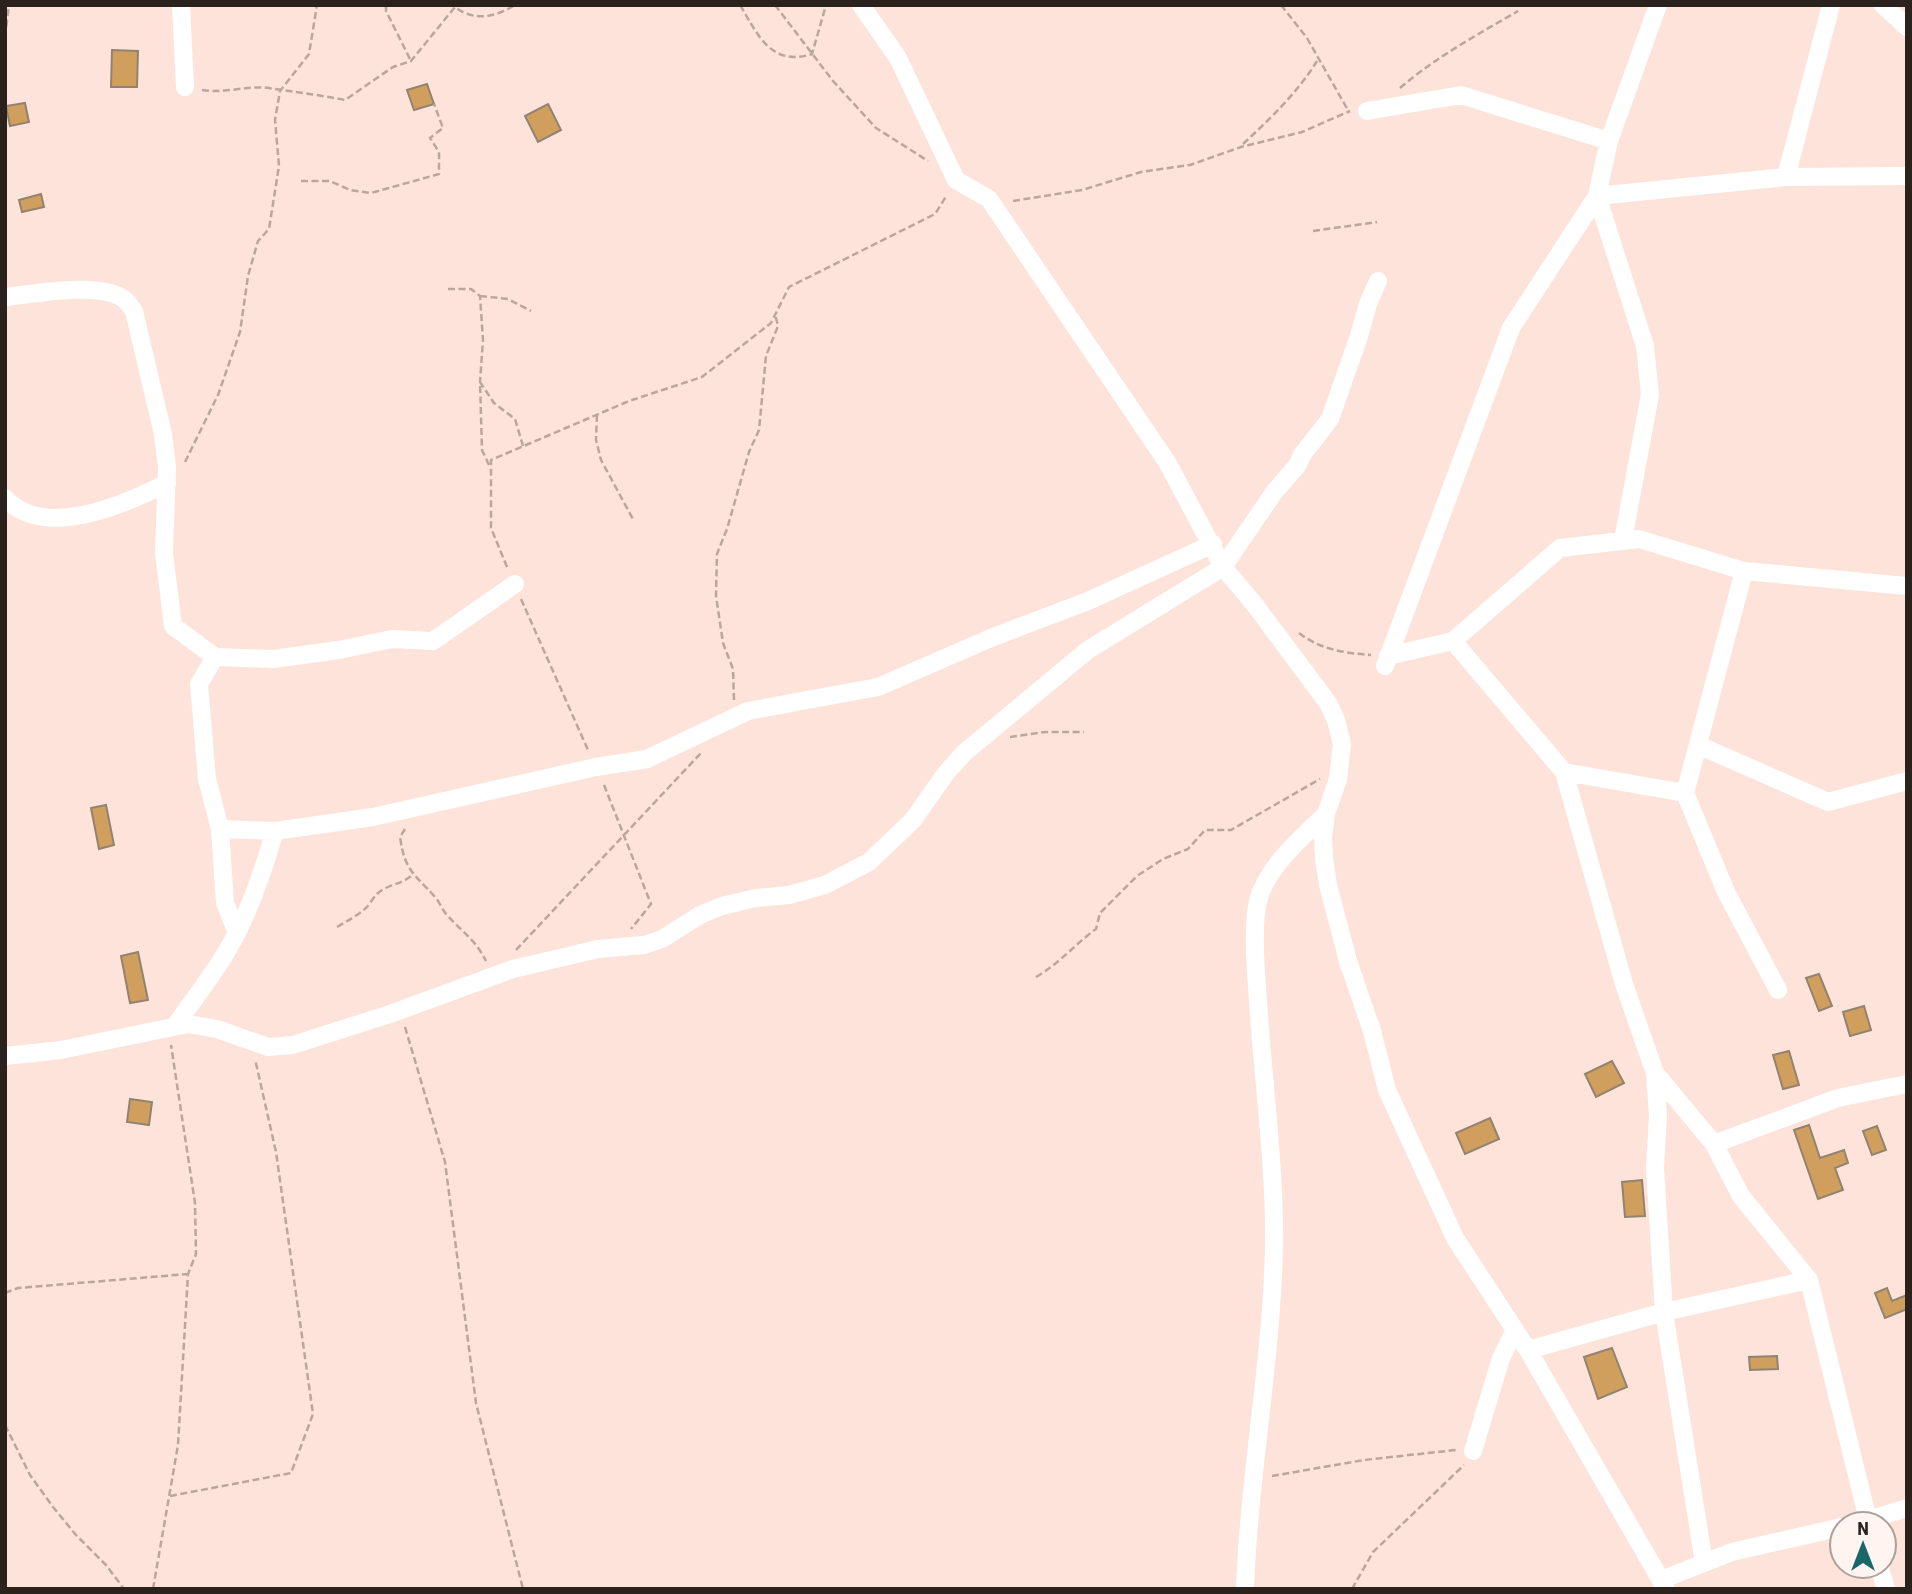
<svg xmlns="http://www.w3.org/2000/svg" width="1912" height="1594" viewBox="0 0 1912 1594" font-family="'Roboto Condensed',sans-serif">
	<rect width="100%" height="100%" fill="#fde3d9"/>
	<path fill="#d09f5e" stroke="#928371" stroke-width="2" d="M112 50 138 51 137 87H111Z
		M427 84 434 104 414 110 407 90Z
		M25 103 29 122 10 126 6 106Z
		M548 104 561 130 538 142 525 116Z
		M41 194 44 207 22 212 19 200Z
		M106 805 114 845 99 849 91 808Z
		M138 952 148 1000 130 1003 121 956Z
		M1819 974 1832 1006 1819 1011 1806 978Z
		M1864 1006 1871 1030 1850 1036 1843 1012Z
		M1789 1051 1799 1085 1783 1089 1773 1055Z
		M1612 1061 1624 1083 1596 1097 1585 1074Z
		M130 1099 152 1102 149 1125 127 1122Z
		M1490 1118 1499 1139 1465 1154 1456 1133Z
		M1809 1125 1820 1158 1844 1150 1848 1163 1835 1168 1843 1190 1818 1199 1794 1130Z
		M1877 1126 1886 1150 1872 1155 1863 1131Z
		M1642 1180 1645 1216 1625 1217 1622 1182Z
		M1887 1288 1892 1301 1907 1295V1309L1885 1318 1875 1293Z
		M1612 1348 1627 1387 1598 1399 1584 1357Z
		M1777 1356 1778 1369 1750 1370 1749 1357Z"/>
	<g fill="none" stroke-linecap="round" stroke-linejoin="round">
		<path stroke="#bba69e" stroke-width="2.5" stroke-dasharray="7 3.5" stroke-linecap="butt" d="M386 5V11L411 61
			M740 5C758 35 771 67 812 54L826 5
			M775 5 833 81 876 128 928 161
			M1281 5 1307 38 1349 112
			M5 37 9 5
			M1400 88C1436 57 1477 35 1518 11
			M202 90C224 94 248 85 269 88 294 92 320 95 345 100L393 67 411 61 455 7C474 22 496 17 515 5
			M1243 144C1271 118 1297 93 1317 61
			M301 181H330L350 190 371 193 439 174V152L430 138 443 128 434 104
			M1013 201 1082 190 1141 172 1190 165 1241 147 1302 132 1350 111
			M1313 231 1377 222
			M448 289H471L480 296 483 340 480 382
			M480 296 508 299 531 311
			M597 415 596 440 601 460 634 521
			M185 462 218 395 240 332 248 276 258 241 269 229 279 166 275 120 280 91 309 54 317 5
			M489 465 482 450 480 382 494 403 515 419 523 446
			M507 567 491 528V460L629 401 702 377 771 323 789 287 935 214 947 195
			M521 599 588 750
			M1299 633C1321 650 1345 653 1371 655
			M734 700 733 669 723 643 716 596 717 554 727 529 749 452 759 430 766 356 778 326 775 314
			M1010 737 1045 732H1084
			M604 785 651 904 631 929
			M405 829 400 837C405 872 414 873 435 897 440 902 442 910 447 915 462 932 475 939 486 961
			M337 927C347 921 357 916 366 908 370 904 373 898 377 894 387 884 402 885 412 875
			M516 950 701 753
			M1036 977C1060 963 1074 945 1096 929L1100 913 1137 876 1163 859 1188 849 1205 830H1231L1320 779
			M405 1027 445 1162 476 1403 523 1589
			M5 1293 18 1288 188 1274
			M5 1425 30 1475 53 1507 76 1535 106 1565 124 1589
			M1272 1476 1364 1460 1456 1450
			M170 1496 291 1473 313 1414 276 1152 255 1059
			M153 1589 178 1445 188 1274 196 1254 195 1203 171 1045
			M1352 1589 1373 1552 1464 1465"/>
		<path stroke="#fff" stroke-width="18" d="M181 5 185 87
			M861 5 898 58 956 180 989 199 1167 462 1223 567 1255 605 1328 703 1336 720 1342 744 1338 779 1326 814 1323 837 1324 858 1328 885 1348 961 1372 1031 1387 1090 1455 1238 1528 1350 1666 1589
			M1883 5 1907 27
			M1367 111 1461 95 1609 141
			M1786 177 1831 5
			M5 297C35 294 99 281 124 299 128 302 131 307 134 311L163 434 167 467 164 553 173 626 215 657 273 659 339 650 392 639 433 641 515 584
			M5 498C44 540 124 505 167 483
			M1623 540 1650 395 1645 346 1597 196 1786 177 1907 176
			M1744 571 1685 793 1726 892 1778 990
			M1453 641 1564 772 1624 984 1655 1073 1658 1116 1655 1168 1664 1312 1704 1563
			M1388 656 1453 641 1560 548 1639 539 1744 571 1907 586
			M215 657 199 684 207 779 220 829 225 903 237 933
			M1385 666 1511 328 1597 196 1609 141 1658 5
			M1698 745 1828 802 1907 781
			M1564 772 1685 793
			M220 829 275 831 373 817 596 767 647 759 748 711 878 687 991 638 1088 601 1213 544
			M175 1026C191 1003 209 980 224 956 248 917 262 874 275 831
			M5 1056 61 1050 188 1024 217 1029 268 1047 293 1045 390 1014 513 969 598 949 644 945 662 939 700 915 722 906 756 898 789 895 825 885 869 862 913 820 946 773 964 753 1088 650 1223 567 1275 491 1297 466 1302 455 1330 419 1359 336 1368 304 1378 281
			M1655 1073 1714 1144 1741 1196 1809 1280 1869 1524
			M1714 1144 1838 1098 1907 1084
			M1528 1350 1664 1312 1809 1280
			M1473 1451 1501 1358 1515 1330
			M1855 1524 1907 1508
			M1879 1566 1886 1589
			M1661 1580 1732 1552 1842 1527
			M1245 1589C1249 1474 1272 1360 1274 1245 1275 1165 1263 1081 1258 1001 1256 974 1252 927 1258 901 1267 866 1302 838 1326 814"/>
	</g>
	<rect width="1912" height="1594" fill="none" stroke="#2b221e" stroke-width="14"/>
	<g transform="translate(1863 1545)"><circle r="33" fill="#fff4f0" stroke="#aaa09c" stroke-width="2"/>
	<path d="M0-5L12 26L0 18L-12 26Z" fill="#1a676b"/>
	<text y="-10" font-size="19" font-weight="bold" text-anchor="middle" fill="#2b221e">N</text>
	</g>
</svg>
